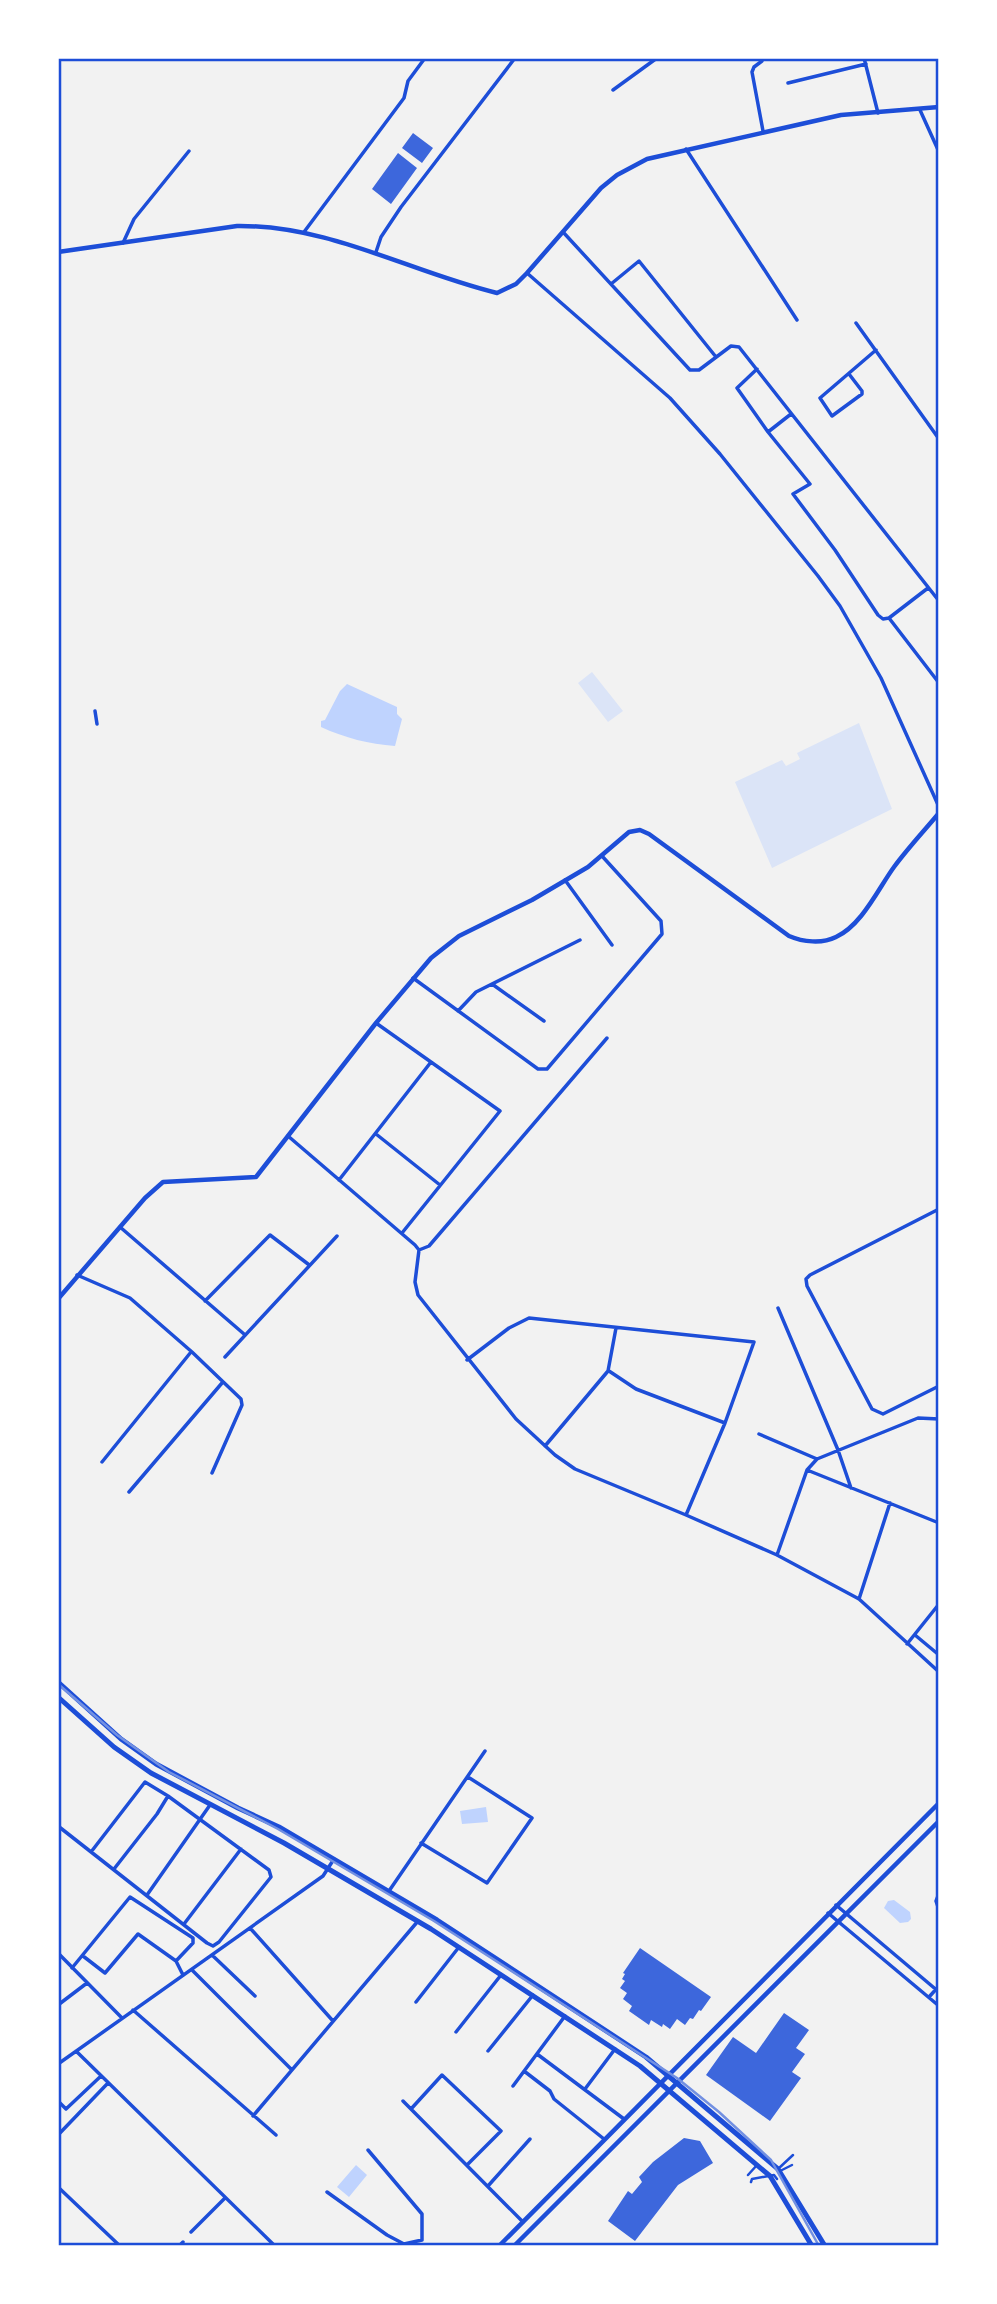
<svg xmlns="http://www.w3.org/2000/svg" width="997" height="2304" viewBox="0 0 997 2304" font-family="'Source Serif 4',serif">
	<rect width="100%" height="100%" fill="#f2f2f2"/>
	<path fill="#dbe4f7" d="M592 672 623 711 608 722 578 683Z
		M859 723 892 809 772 868 735 782 782 760 786 766 800 759 797 753Z"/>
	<path fill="#bfd3fe" d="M347 684 397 707V714L402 719 395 746C369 744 345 738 321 727V721L325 720 340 691Z
		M486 1807 488 1822 462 1824 460 1811Z
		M894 1900 910 1912 911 1919 908 1922 900 1923 884 1908 888 1901Z
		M356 2165 367 2175 349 2197 337 2187Z"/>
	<path fill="#3d67dc" d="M413 133 433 148 422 163 402 148Z
		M398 153 417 168 391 204 372 189Z
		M640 1948 711 1997 701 2011 699 2010 693 2019 690 2018 685 2025 677 2019 670 2029 663 2024 662 2027 651 2020 649 2025 629 2011 632 2006 623 1999 627 1993 620 1988 625 1981 622 1979 625 1974 623 1973Z
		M784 2013 809 2030 796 2048 805 2054 792 2072 801 2078 770 2121 706 2075 733 2037 756 2053Z
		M684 2138 700 2141 713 2163 678 2185 635 2241 608 2221 628 2191 632 2194 642 2182 639 2177 653 2162Z"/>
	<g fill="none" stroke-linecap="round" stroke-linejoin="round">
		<path stroke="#1d4ed8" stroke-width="2.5" d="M778 2169 793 2155
			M780 2171 792 2165
			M748 2175 757 2165
			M751 2182 752 2179 774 2175 777 2179"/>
		<path stroke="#1d4ed8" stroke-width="3.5" d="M761 58 762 61 754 67 752 72 763 131
			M771 58H772
			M864 58 878 113
			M788 83 866 64
			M613 90 657 58
			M920 110 939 152
			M686 149 797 320
			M304 232 404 98 408 81 425 58
			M563 232 690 370H699L731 346 739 347 939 601
			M123 243 134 219 189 151
			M376 252 381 237 401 207 515 58
			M527 273 670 398 720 454 818 576 840 606 881 678 939 807
			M611 284 639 261 716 357
			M856 323 939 439
			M757 369 737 388 768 432 810 484 793 494 835 550 878 615 883 619 889 618 928 588
			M849 374 862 391V394L832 416 820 398 876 350
			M768 432 791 414
			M889 618 939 683
			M95 711 97 724
			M565 880 612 945
			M413 978 538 1069H547L662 934 661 921 602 856
			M492 984 544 1021
			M458 1011 476 992 580 940
			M376 1023 500 1111 402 1233
			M376 1134 440 1185
			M288 1136 415 1245 419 1250 415 1282 418 1295 516 1419 555 1455 575 1469 686 1515 777 1555 859 1599 939 1672
			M339 1180 431 1062
			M939 1209 810 1275 806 1279 807 1286 872 1409 883 1414 939 1386
			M120 1227 244 1334
			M419 1250 429 1246 607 1038
			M77 1275 130 1298 192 1352 241 1399 242 1405 212 1473
			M205 1301 270 1235 308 1264
			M778 1308 838 1450 851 1488
			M225 1357 337 1236
			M467 1360 509 1328 529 1318 754 1342 725 1423 686 1515
			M609 1371 636 1389 725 1423
			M759 1434 817 1459
			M545 1446 608 1371 616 1328
			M102 1462 191 1352
			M807 1470 939 1523
			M129 1492 222 1383
			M777 1555 807 1470 817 1459 918 1418 939 1419
			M859 1599 890 1503
			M915 1635 939 1655
			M907 1644 939 1604
			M58 1826 207 1943 213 1946 219 1942 271 1877 269 1870 168 1796 145 1782 91 1852
			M421 1843 487 1883 532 1818 468 1777
			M114 1869 157 1814 168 1796
			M389 1891 485 1751
			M939 1893 936 1901 939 1910
			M147 1895 210 1805
			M836 1905 939 1992
			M828 1913 939 2006
			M184 1924 241 1849
			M250 1928 333 2021
			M58 1953 122 2018
			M212 1955 255 1996
			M83 1956 105 1973 138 1934 176 1961 183 1975
			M72 1968 130 1897 193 1938V1943L176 1961
			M192 1970 292 2070
			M929 1997 939 1986
			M416 2002 459 1947
			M58 2005 87 1983
			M133 2010 276 2135
			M456 2032 501 1975
			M76 2051 275 2246
			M488 2051 533 1995
			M537 2054 624 2119
			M58 2064 323 1876 334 1859
			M524 2071 550 2091 554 2099 604 2139
			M513 2086 565 2016
			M585 2089 615 2049
			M58 2101 66 2109 101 2076
			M403 2101 523 2222
			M411 2109 442 2075 501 2131 467 2165
			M253 2116 418 1921
			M58 2135 108 2083
			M368 2150 422 2214V2240
			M488 2186 530 2139
			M58 2187 120 2246
			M327 2192 387 2235 404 2244 422 2240
			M191 2232 225 2198
			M179 2246 183 2242"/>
		<path stroke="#1d4ed8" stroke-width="4.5" d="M58 252 237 226C330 225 410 272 497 293L516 284 527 273 601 188 617 175 647 159 841 115 939 107
			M58 1299 145 1198 163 1182 256 1177 376 1023 431 958 459 936 532 900 588 867 629 832 640 830 649 834 789 936C803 942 822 944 836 937 862 925 878 889 894 867 908 848 924 831 939 813
			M499 2246 939 1803
			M514 2246 939 1821"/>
		<path stroke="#1d4ed8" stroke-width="5" d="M58 1682 121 1739 156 1764 238 1808 279 1827 437 1920 646 2057 778 2169 825 2246
			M58 1697 114 1747 151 1773 284 1843 431 1929 640 2066 770 2176 812 2246"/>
		<path stroke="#7290e2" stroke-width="2.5" d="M58 1684 117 1735 169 1772 278 1829 434 1921 677 2078 719 2112 771 2160 819 2246"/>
	</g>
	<rect width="997" height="2304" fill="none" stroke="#ffffff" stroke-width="119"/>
	<rect x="60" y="60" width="877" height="2184" fill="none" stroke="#1d4ed8" stroke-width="2.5"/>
</svg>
